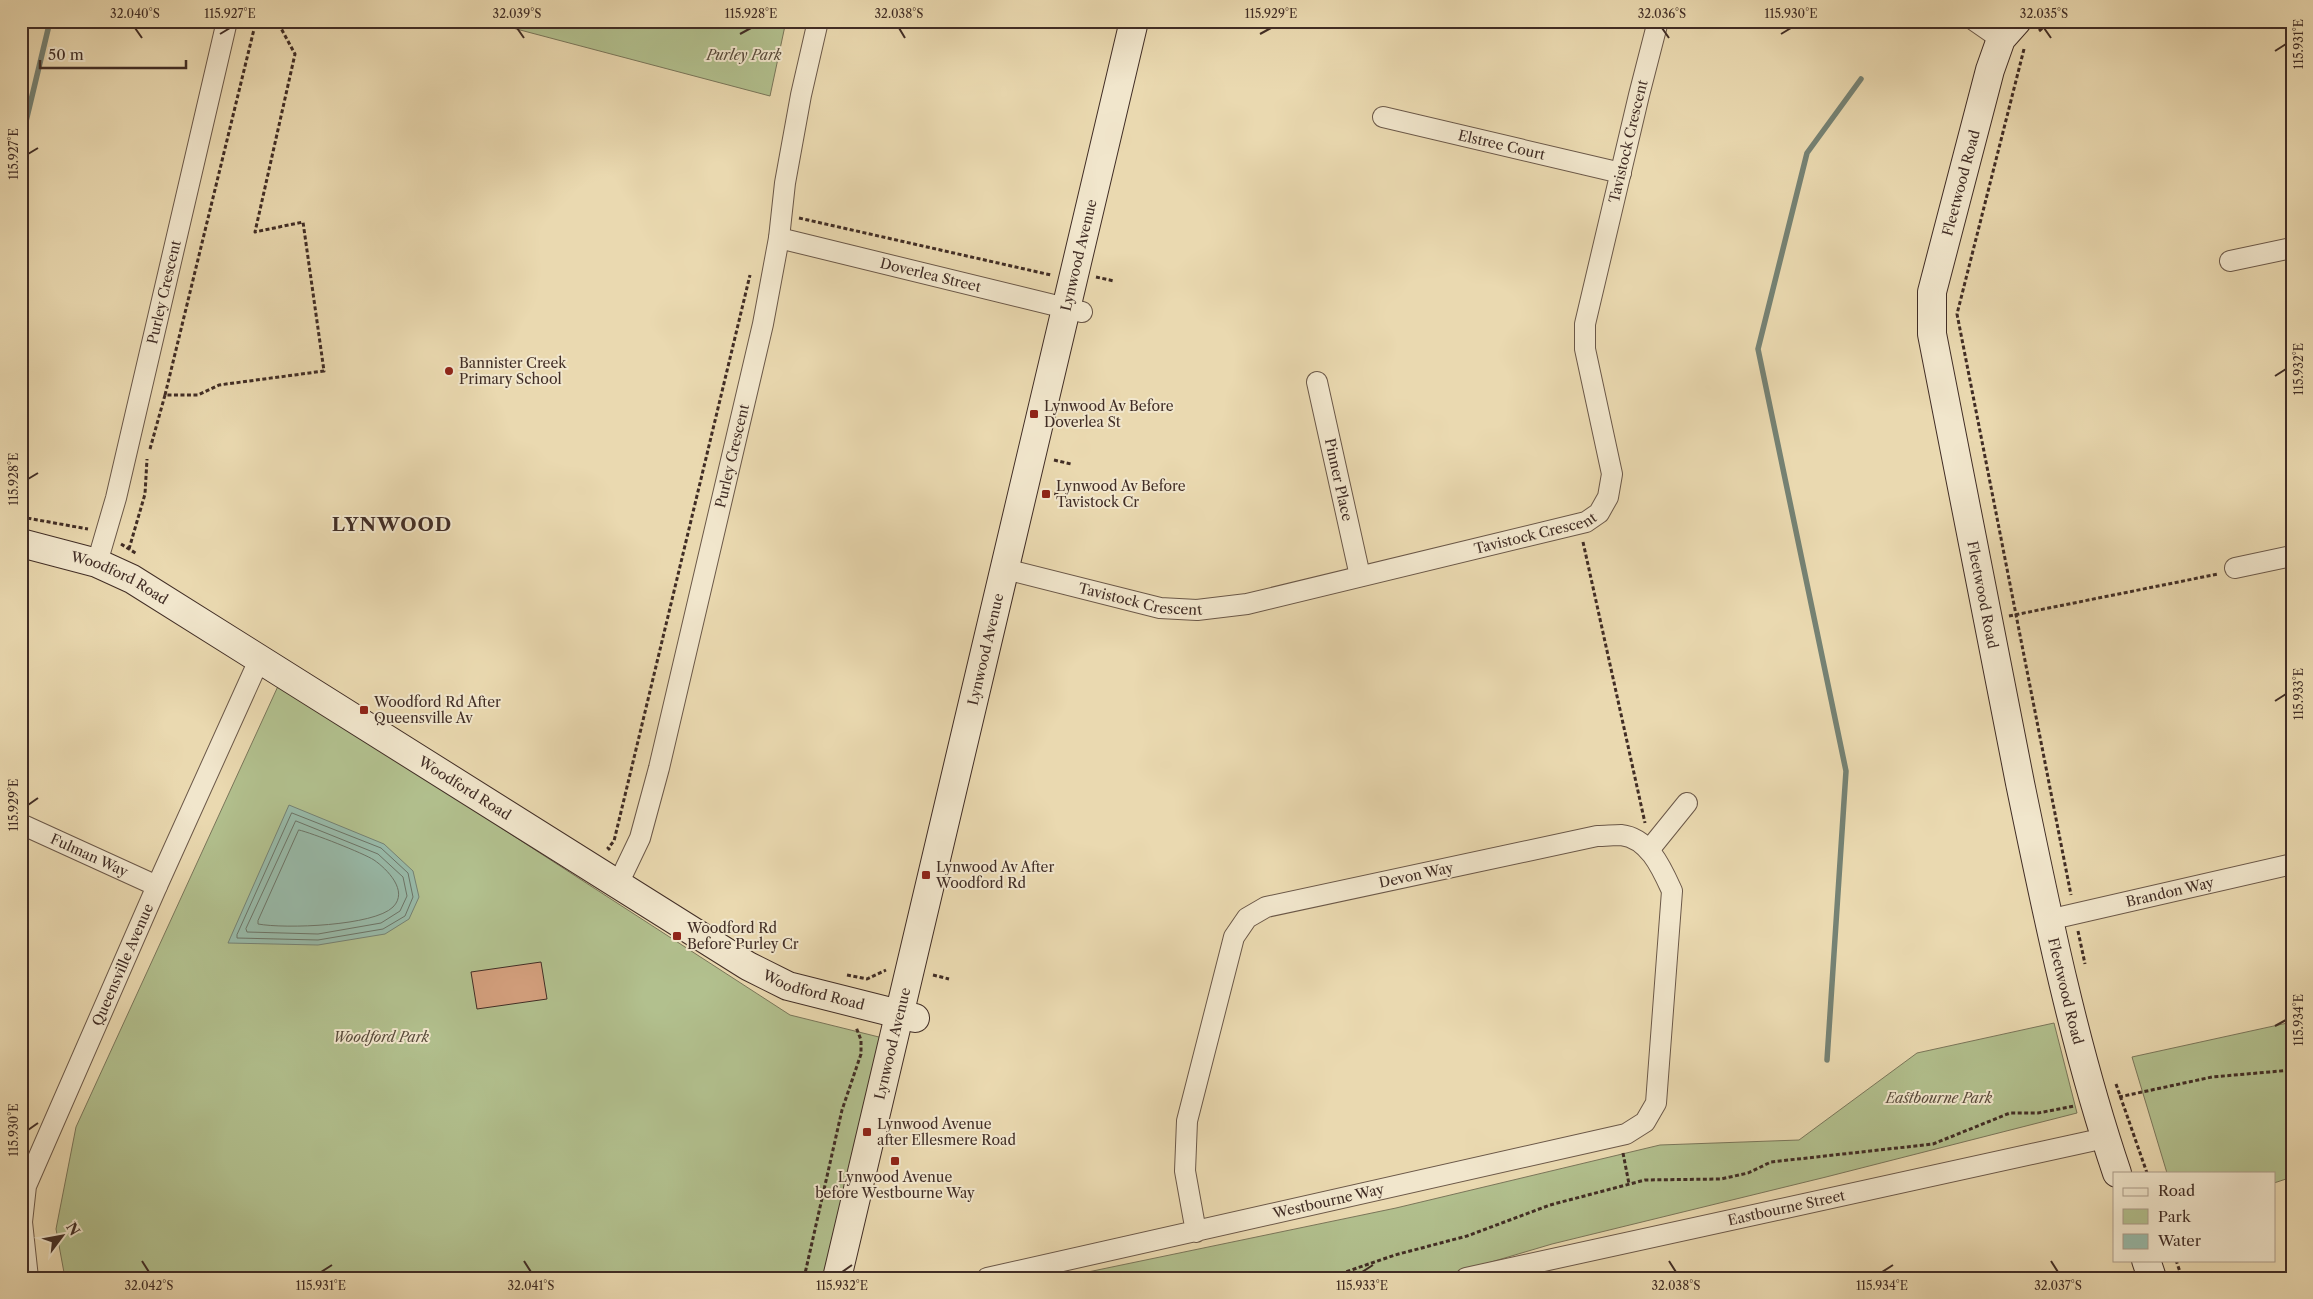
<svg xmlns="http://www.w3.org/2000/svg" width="2313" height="1299" viewBox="0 0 2313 1299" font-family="'Libre Caslon Text',serif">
	<rect width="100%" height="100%" fill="#ead9b0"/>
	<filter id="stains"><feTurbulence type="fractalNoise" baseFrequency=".004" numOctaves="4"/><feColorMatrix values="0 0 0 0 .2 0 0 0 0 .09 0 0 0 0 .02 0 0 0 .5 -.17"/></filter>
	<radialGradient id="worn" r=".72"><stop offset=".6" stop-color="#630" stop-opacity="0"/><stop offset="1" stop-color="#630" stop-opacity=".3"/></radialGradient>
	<path fill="#b2c08e" stroke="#7a765a" d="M486 21H786L770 96Z
		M279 684 790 1015 887 1039 831 1278H65L56 1229 76 1127Z
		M2292 1022V1177L2274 1183V1173H2167L2132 1057Z
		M2054 1023 2077 1113 1826 1177 1552 1244 1437 1278H1059L1396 1208 1660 1145 1799 1140 1917 1053Z"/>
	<path fill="#98baa9" stroke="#758274" d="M289 805 384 844 413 871 419 897 409 919 385 934 318 945 228 943Z"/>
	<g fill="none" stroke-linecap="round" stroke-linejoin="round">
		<path stroke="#6c7467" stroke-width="1" d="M292 813 381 848 408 873 413 897 405 916 383 929 318 940 237 938V935Z
			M296 821 378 854 403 877 407 896 400 911 381 923 318 934 247 932 246 929Z
			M299 830C312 833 363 853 374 860 387 869 409 891 393 907 374 926 285 929 258 924V921Z"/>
		<path stroke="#758274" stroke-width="5.5" d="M21 142 50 21
			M1827 1060 1846 771 1758 349 1807 153 1861 79"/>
	</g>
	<path fill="#d4a07e" stroke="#412d25" d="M541 962 547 999 477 1009 471 972Z"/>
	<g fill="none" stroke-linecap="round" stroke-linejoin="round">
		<defs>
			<g id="street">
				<path d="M1975 21 2001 39"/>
				<path id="s1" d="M1383 117 1621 173"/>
				<path id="s2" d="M779 238 1082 312"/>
				<path d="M2230 261 2292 248"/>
				<path id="s3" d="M1317 382 1360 576"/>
				<path id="s4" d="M97 563 116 498 227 21"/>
				<path d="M2235 568 2292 556"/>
				<path id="s5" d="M1005 569 1160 608 1197 610 1247 604 1586 522 1599 513 1608 497 1612 474 1585 349V324L1639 95 1658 21"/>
				<path id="s6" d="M21 824 157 886"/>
				<path d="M1649 850 1687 803"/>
				<path id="s7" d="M618 884 640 838 659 768 763 324 779 238 785 183 801 95 818 21"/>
				<path id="s8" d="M2048 920 2292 864"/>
				<path id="s9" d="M28 1278 22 1222 26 1186 157 886 259 660"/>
				<path id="s10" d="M987 1278 1626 1134 1645 1122 1656 1103 1672 891C1662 869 1649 838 1621 835 1613 835 1605 836 1597 836L1266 907 1247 918 1234 937 1187 1121 1185 1171 1196 1232"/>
				<path id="s11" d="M1466 1278 2105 1138"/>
			</g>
			<g id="secondary">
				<path id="s12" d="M2017 21 2001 39 1990 70 1932 292V334C1961 484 1990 634 2020 783 2047 914 2074 1046 2117 1173"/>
				<path id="s13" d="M21 543 97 563 132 579 748 966 788 986 915 1018"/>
				<path d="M2146 1260 2152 1278"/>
				<path id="s14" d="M837 1278 1134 21"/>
			</g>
		</defs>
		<use href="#street" stroke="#6b5848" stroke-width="22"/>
		<use href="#secondary" stroke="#412d25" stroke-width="30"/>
		<path stroke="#412d25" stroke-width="3" stroke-dasharray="4 2.5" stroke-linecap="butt" d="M2039 31 2051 21
			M2024 49 1957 314 2071 895
			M799 218 1051 275
			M1096 277 1114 281
			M165 395 256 21
			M150 449 165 395H198L219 385 324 371 303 222 255 232 295 54 277 21
			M1054 460 1071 464
			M1048 492 1063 496
			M21 517 88 529
			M1583 542 1645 823
			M121 544 137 554
			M129 549 145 494 147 459
			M2009 616 2218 574
			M610 850 608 848 614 841 750 275
			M2078 931 2085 964
			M847 975 867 979 886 970
			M933 975 949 979
			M2116 1084 2147 1173
			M2119 1097 2212 1077 2292 1070
			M1623 1153 1629 1184
			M2176 1260 2182 1278
			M804 1278 842 1110 861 1054V1040L856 1027
			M1328 1278 1395 1255 1467 1236 1550 1205 1645 1180 1721 1179 1748 1173 1771 1162 1933 1144 2010 1113H2038L2074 1106"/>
		<use href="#street" stroke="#f1e6cc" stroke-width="20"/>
		<use href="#secondary" stroke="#f1e6cc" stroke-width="28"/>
	</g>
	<path fill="none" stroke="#412d25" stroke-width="2" d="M135 28 142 38M517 28 524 38M899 28 905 38M1662 28 1669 38M2044 28 2051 38M220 34 230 28M740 34 751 28M1260 34 1271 28M1781 34 1791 28M2275 51 2286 44M28 154 38 148M2275 376 2286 369M28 479 38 473M2275 701 2286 694M28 805 38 798M2275 1026 2286 1020M28 1130 38 1123M142 1261 149 1272M524 1261 531 1272M1669 1261 1676 1272M2051 1261 2058 1272M321 1272 332 1265M842 1272 852 1265M1362 1272 1373 1265M1882 1272 1893 1265"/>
	<g fill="#8f2418" stroke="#f1e6cc" stroke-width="2">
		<circle cx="449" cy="371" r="5"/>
		<rect x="1029" y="409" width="10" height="10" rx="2.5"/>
		<rect x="1041" y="489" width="10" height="10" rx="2.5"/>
		<rect x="359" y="705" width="10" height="10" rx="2.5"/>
		<rect x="921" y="870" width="10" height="10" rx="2.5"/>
		<rect x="672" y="931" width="10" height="10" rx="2.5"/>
		<rect x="862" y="1127" width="10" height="10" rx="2.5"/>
		<rect x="890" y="1156" width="10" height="10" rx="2.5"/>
	</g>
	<g text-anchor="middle" stroke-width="4" stroke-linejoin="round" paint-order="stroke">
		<g font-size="14" font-style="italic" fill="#584a3a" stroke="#f1e6cc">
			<text x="744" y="60">Purley Park</text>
			<text x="381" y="1042">Woodford Park</text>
			<text x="1939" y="1103">Eastbourne Park</text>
		</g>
		<g font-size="14" fill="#412d25" stroke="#f1e6cc">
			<text dy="5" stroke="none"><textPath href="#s5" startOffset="994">Tavistock Crescent</textPath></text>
			<text dy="5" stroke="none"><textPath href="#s1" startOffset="122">Elstree Court</textPath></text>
			<text transform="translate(1961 183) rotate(-75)" y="5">Fleetwood Road</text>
			<text dy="5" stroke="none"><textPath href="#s14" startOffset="1051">Lynwood Avenue</textPath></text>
			<text dy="5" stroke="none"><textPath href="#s2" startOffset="156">Doverlea Street</textPath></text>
			<text dy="5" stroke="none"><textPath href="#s4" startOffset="279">Purley Crescent</textPath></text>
			<text dy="5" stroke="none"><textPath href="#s7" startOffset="444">Purley Crescent</textPath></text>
			<text dy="5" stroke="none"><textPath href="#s3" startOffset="100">Pinner Place</textPath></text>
			<text dy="5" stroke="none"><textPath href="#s5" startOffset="544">Tavistock Crescent</textPath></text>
			<text dy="5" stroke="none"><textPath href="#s13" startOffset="105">Woodford Road</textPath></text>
			<text dy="5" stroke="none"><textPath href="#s12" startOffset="594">Fleetwood Road</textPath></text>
			<text dy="5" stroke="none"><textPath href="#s5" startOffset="139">Tavistock Crescent</textPath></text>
			<text dy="5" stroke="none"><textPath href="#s14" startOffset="646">Lynwood Avenue</textPath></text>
			<text dy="5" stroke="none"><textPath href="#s13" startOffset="510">Woodford Road</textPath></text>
			<text dy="5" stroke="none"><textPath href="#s6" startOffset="75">Fulman Way</textPath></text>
			<text transform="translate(1416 875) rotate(-12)" y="5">Devon Way</text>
			<text dy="5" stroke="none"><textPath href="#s8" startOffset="125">Brandon Way</textPath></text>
			<text dy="5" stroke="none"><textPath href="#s9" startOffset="334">Queensville Avenue</textPath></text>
			<text dy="5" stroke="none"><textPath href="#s13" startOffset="915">Woodford Road</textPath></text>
			<text dy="5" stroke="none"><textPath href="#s12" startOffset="999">Fleetwood Road</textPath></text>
			<text dy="5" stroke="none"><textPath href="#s14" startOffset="241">Lynwood Avenue</textPath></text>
			<text dy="5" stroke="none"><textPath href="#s10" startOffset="350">Westbourne Way</textPath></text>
			<text dy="5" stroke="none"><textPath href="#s11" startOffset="328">Eastbourne Street</textPath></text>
		</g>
		<g font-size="14" fill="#412d25" stroke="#f1e6cc" text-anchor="start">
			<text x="459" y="368">Bannister Creek<tspan x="459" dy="16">Primary School</tspan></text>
			<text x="1044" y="411">Lynwood Av Before<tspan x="1044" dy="16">Doverlea St</tspan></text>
			<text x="1056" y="491">Lynwood Av Before<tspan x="1056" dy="16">Tavistock Cr</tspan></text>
			<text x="374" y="707">Woodford Rd After<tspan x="374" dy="16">Queensville Av</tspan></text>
			<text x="936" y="872">Lynwood Av After<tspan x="936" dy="16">Woodford Rd</tspan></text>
			<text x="687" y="933">Woodford Rd<tspan x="687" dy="16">Before Purley Cr</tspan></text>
			<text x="877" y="1129">Lynwood Avenue<tspan x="877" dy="16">after Ellesmere Road</tspan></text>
			<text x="895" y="1182" text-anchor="middle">Lynwood Avenue<tspan x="895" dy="16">before Westbourne Way</tspan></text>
		</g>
		<g font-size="19" font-weight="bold" letter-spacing="1" fill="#412d25" stroke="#f1e6cc">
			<text x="392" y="531">LYNWOOD</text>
		</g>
	</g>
	<rect width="2313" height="1299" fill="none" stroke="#ead9b0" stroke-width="55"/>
	<rect x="2113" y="1172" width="162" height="90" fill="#f1e6cc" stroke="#ab9c89"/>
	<rect x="2123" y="1188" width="25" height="8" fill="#f1e6cc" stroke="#ab9c89"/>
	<text x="2158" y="1196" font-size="15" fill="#412d25">Road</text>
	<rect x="2123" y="1209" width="25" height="15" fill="#b2c08e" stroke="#ab9c89"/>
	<text x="2158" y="1222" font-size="15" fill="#412d25">Park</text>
	<rect x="2123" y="1234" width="25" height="15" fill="#98baa9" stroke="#ab9c89"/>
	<text x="2158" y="1246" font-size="15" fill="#412d25">Water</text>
	<g transform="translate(62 1236) rotate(58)" stroke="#f1e6cc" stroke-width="4" paint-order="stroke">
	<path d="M0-4L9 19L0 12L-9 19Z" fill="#412d25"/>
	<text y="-8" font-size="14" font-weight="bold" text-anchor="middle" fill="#412d25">N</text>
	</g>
	<path d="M40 60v8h146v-8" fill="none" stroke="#412d25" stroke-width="2.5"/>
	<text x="48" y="60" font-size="15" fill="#412d25" stroke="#f1e6cc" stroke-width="4" paint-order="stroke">50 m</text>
	<rect x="28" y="28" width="2258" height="1244" fill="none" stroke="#412d25" stroke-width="2"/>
	<g font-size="12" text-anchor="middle" fill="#412d25">
		<text x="135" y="18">32.040°S</text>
		<text x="230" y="18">115.927°E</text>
		<text x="517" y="18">32.039°S</text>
		<text x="751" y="18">115.928°E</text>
		<text x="899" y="18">32.038°S</text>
		<text x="1271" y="18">115.929°E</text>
		<text x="1662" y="18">32.036°S</text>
		<text x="1791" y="18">115.930°E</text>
		<text x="2044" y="18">32.035°S</text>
		<text transform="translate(2299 44) rotate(-90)" y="4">115.931°E</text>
		<text transform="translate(14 154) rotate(-90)" y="4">115.927°E</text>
		<text transform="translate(2299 369) rotate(-90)" y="4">115.932°E</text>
		<text transform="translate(14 479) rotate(-90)" y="4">115.928°E</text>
		<text transform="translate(2299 694) rotate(-90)" y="4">115.933°E</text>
		<text transform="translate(14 805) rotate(-90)" y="4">115.929°E</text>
		<text transform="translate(2299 1020) rotate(-90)" y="4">115.934°E</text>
		<text transform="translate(14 1130) rotate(-90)" y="4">115.930°E</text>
		<text x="149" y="1290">32.042°S</text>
		<text x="321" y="1290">115.931°E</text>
		<text x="531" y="1290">32.041°S</text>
		<text x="842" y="1290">115.932°E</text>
		<text x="1362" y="1290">115.933°E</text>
		<text x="1676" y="1290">32.038°S</text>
		<text x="1882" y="1290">115.934°E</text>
		<text x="2058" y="1290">32.037°S</text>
	</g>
	<rect width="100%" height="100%" filter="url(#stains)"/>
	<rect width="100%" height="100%" fill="url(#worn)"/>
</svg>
